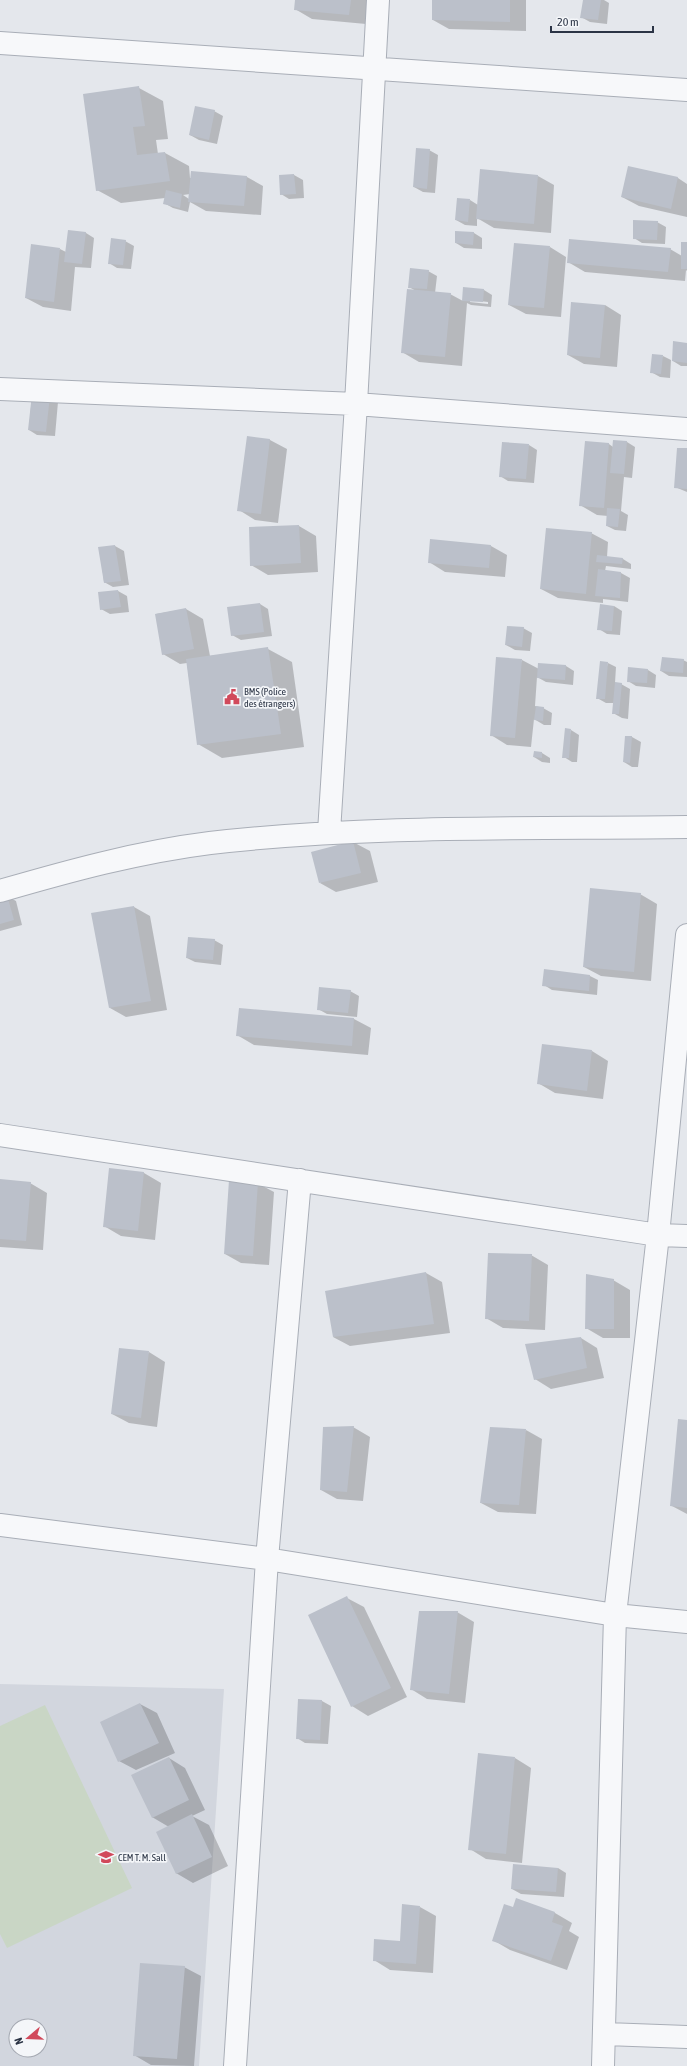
<svg xmlns="http://www.w3.org/2000/svg" width="687" height="2066" viewBox="0 0 687 2066" font-family="'Asap Condensed',sans-serif">
	<rect width="100%" height="100%" fill="#e4e7ec"/>
	<path fill="#d2d6de" fill-rule="evenodd" d="M0 1684 224 1689 199 2066H0ZM16 2026H40V2050H16Z"/>
	<path fill="#c9d6c5" d="M45 1705 132 1888 7 1948 0 1934V1726Z"/>
	<path fill="#0003" fill-rule="evenodd" d="M296 0H368L366 24 312 19 295 9Z
		M433 0H526V31L449 29 433 20Z
		M584 0H604L609 3 607 24 590 22 581 17Z
		M139 88 163 101 168 139 156 140 158 154 165 153 189 166 190 178 247 177 263 186 261 215 206 211 190 202 188 212 173 208 164 203 165 198 121 203 97 190 84 95ZM190 194 189 199 183 195Z
		M214 111 223 116 217 144 199 140 190 135Z
		M429 150 438 155 435 193 423 192 414 187Z
		M629 167 678 178 687 184V217L639 206 622 197Z
		M294 175 303 180 304 198 289 199 281 194 280 176Z
		M538 176 554 185 551 233 494 228 477 218V226L465 225 456 220 470 200 478 205Z
		M657 222 666 227 665 244 642 243 634 238Z
		M69 231 86 233 94 238 91 268 75 267 71 311 43 307 26 298 60 249 66 252Z
		M456 232 474 233 482 238V249L464 248 456 243Z
		M125 241 134 246 131 269 117 268 109 263Z
		M687 243V271L686 270 685 281 585 272 568 262 670 249 682 256Z
		M550 247 566 257 561 317 526 314 509 305Z
		M428 271 437 276 435 293 450 294 463 301 484 290 492 295 491 307 471 305 467 303 462 366 419 362 402 352 416 291 409 287ZM470 300 488 302V304L470 302Z
		M605 305 621 315 617 367 584 364 568 355Z
		M687 344V366H681L673 361Z
		M663 356 671 360 670 378 660 377 651 372Z
		M32 395 58 402 55 436 37 435 29 430Z
		M248 437 270 440 287 449 278 523 255 520 239 510Z
		M586 442 609 444 613 447 627 442 635 447 632 478 624 477 621 511 628 515 626 531 615 530 607 526 608 516 597 515 580 505Z
		M529 445 537 450 534 483 508 481 500 476Z
		M687 449V492L675 487Z
		M299 526 316 536 318 572 268 575 251 565 250 528Z
		M591 533 608 542 607 557 623 559 631 564V569L606 566 605 571 621 573 630 578 628 602 603 599V603L558 598 541 589Z
		M115 546 124 551 129 585 113 587 104 582 100 548Z
		M491 546 507 555 505 577 445 572 429 562Z
		M118 591 127 596 129 612 110 614 101 609 99 593Z
		M260 604 268 609 272 636 241 640 232 635Z
		M614 606 622 611 620 635 607 634 599 629Z
		M186 609 203 619 210 656 268 649 292 662 304 747 222 758 198 744 187 663 180 664 163 654 156 614Z
		M523 628 532 633 530 651 515 650 506 645Z
		M522 660 539 669V664L566 666 574 671 573 685 546 682 537 677 535 706 543 708 552 713 551 725H544L534 719 531 747 507 745 491 735Z
		M683 660 687 662V677L669 676 661 671Z
		M608 663 616 667 615 683 621 684 630 689 628 719 622 718 613 713 614 703H606L597 698Z
		M648 670 656 675 655 688 636 686 628 681Z
		M571 730 579 735 577 762H572L564 757Z
		M626 737H632L641 742 638 767H632L624 762Z
		M542 753 550 758V763L542 762 534 757Z
		M353 842 370 851 378 882 336 892 320 883Z
		M640 894 657 904 651 981 601 976 584 967Z
		M7 896 16 901 22 925 0 931V898Z
		M134 907 150 916 167 1010 126 1017 110 1008Z
		M214 940 223 945 221 965 195 962 187 958Z
		M590 976 598 980 597 995 552 990 544 985Z
		M350 991 359 996 357 1017 327 1014 318 1009Z
		M240 1009 354 1019 371 1028 368 1055 254 1045 237 1035Z
		M592 1051 608 1061 603 1099 555 1093 538 1083Z
		M110 1169 144 1173 161 1183 155 1240 121 1236 104 1226Z
		M0 1180 30 1183 47 1193 43 1250 0 1247Z
		M257 1183 274 1192 269 1265 241 1263 225 1254Z
		M531 1255 548 1265 545 1330 503 1328 486 1318Z
		M426 1273 442 1282 450 1333 350 1346 333 1337Z
		M613 1280 630 1290V1338H603L586 1328Z
		M581 1338 597 1348 604 1378 551 1389 535 1379Z
		M149 1352 165 1362 157 1427 129 1423 112 1414Z
		M687 1421V1514L672 1506Z
		M353 1427 370 1437 363 1501 337 1499 321 1490Z
		M526 1430 542 1439 536 1514 498 1512 481 1503Z
		M347 1598 364 1607 407 1697 368 1716 352 1706Z
		M457 1612 474 1622 465 1703 427 1699 411 1689Z
		M299 1700 322 1701 331 1706 328 1744 305 1743 297 1738Z
		M140 1704 157 1713 175 1753 136 1770 119 1761Z
		M169 1758 185 1768 205 1810 192 1816 209 1825 228 1866 193 1883 176 1873 169 1827 152 1817Z
		M515 1758 531 1768 522 1863 486 1859 470 1849Z
		M558 1868 566 1873 564 1897 521 1894 512 1889Z
		M516 1900 555 1913 572 1923 569 1931 579 1937 567 1970 510 1950 493 1940 514 1908Z
		M420 1907 436 1916 433 1973 390 1970 374 1960 400 1942Z
		M184 1967 201 1976 194 2066 151 2065 134 2055Z"/>
	<path fill="#bbc0ca" d="M295 0H351L349 15 294 10Z
		M432 0H510V22L432 20Z
		M583 0H601L598 20 580 18Z
		M139 86 145 126 133 127 137 155 165 152 170 181 96 191 83 94Z
		M195 106 215 110 209 140 189 135Z
		M416 148 430 149 427 189 413 187Z
		M628 166 678 177 671 209 621 197Z
		M480 169 538 175 534 224 476 219Z
		M191 171 247 176 244 206 188 202Z
		M294 174 296 194 280 195 279 175Z
		M166 190 182 194 180 208 163 204Z
		M457 198 470 199 468 222 455 220Z
		M633 220 658 221 657 240 633 239Z
		M68 230 86 232 82 264 64 262Z
		M455 231 474 232 473 245 455 243Z
		M111 238 126 240 123 265 108 264Z
		M569 239 671 248 668 272 567 263Z
		M681 242H687V269H681Z
		M514 243 550 246 544 308 508 305Z
		M31 244 60 248 54 302 25 298Z
		M410 268 429 270 427 289 408 288Z
		M463 287 484 289 483 302 462 301Z
		M407 289 451 293 445 357 401 353Z
		M571 302 605 305 600 358 567 355Z
		M673 341 687 343V363L672 361Z
		M652 354 663 355 661 374 650 373Z
		M32 394 50 396 46 432 28 430Z
		M247 436 270 439 261 514 237 511Z
		M613 440 627 441 624 474 610 473Z
		M585 441 609 443 604 508 579 506Z
		M502 442 529 444 526 479 499 477Z
		M677 448H687V489L674 488Z
		M607 508 620 509 618 527 606 526Z
		M299 525 301 563 250 566 249 527Z
		M546 528 592 532 586 594 540 589Z
		M430 539 491 545 489 568 428 563Z
		M115 545 121 581 104 583 98 547Z
		M597 555 623 558 622 564 596 562Z
		M598 569 621 572 620 598 595 596Z
		M118 590 121 607 100 610 98 592Z
		M260 603 264 632 231 636 227 607Z
		M600 604 614 606 612 631 597 630Z
		M186 608 194 649 162 655 155 614Z
		M507 626 524 627 522 647 505 645Z
		M268 647 281 734 197 745 186 659Z
		M496 657 522 659 515 738 490 736Z
		M662 657 684 659 683 673 660 671Z
		M600 661 608 662 605 699H596Z
		M538 663 566 665 565 680 537 678Z
		M628 667 648 669 647 683 627 682Z
		M615 682 622 683 619 714H612Z
		M536 706 544 707 543 721 534 720Z
		M565 728 571 729 569 758H562Z
		M625 736H632L630 763 623 762Z
		M534 751 542 752V758L533 757Z
		M353 841 361 873 319 883 311 852Z
		M590 888 641 893 634 972 583 967Z
		M7 895 14 920 0 924V897Z
		M134 906 151 1001 109 1008 91 913Z
		M188 937 215 939 213 960 186 958Z
		M544 969 590 975 589 991 542 986Z
		M319 987 351 990 348 1013 317 1010Z
		M239 1008 354 1018 352 1046 236 1036Z
		M542 1044 592 1050 587 1091 537 1084Z
		M109 1168 144 1172 138 1231 103 1227Z
		M0 1179 31 1182 26 1241 0 1239Z
		M229 1180 258 1182 253 1256 224 1254Z
		M488 1253 532 1254 529 1321 485 1319Z
		M426 1272 434 1324 333 1337 325 1291Z
		M586 1274 614 1279V1329H585Z
		M581 1337 587 1368 534 1380 525 1344Z
		M119 1348 149 1351 141 1418 111 1414Z
		M678 1419 687 1420V1508L670 1506Z
		M354 1426 347 1492 320 1490 323 1427Z
		M490 1427 526 1429 519 1505 480 1503Z
		M347 1596 391 1688 351 1707 308 1615Z
		M419 1611H458L449 1694 410 1690Z
		M298 1699 322 1700 320 1740 296 1739Z
		M140 1703 159 1743 118 1762 100 1722Z
		M478 1753 515 1757 506 1854 468 1850Z
		M169 1757 189 1800 152 1818 131 1775Z
		M192 1814 212 1857 176 1874 156 1832Z
		M513 1864 558 1868 556 1892 511 1889Z
		M516 1898 555 1912 552 1922 563 1926 551 1961 492 1941 504 1904 513 1907Z
		M402 1904 420 1906 416 1964 373 1961 374 1939 400 1941Z
		M140 1963 185 1966 177 2059 133 2056Z"/>
	<g fill="none" stroke-linecap="round" stroke-linejoin="round">
		<defs>
			<path id="minor" d="M0 43 687 90
				M0 389 356 404 687 429
				M329 832 356 404 378 0
				M0 891C69 871 138 852 210 843 368 825 528 829 687 827
				M0 1135 658 1235 687 1236
				M0 1525 267 1559 615 1615 687 1622
				M606 2034 687 2037
				M235 2066 267 1559 300 1180
				M603 2066 615 1615 658 1235 687 935"/>
		</defs>
		<use href="#minor" stroke="#a9aeb7" stroke-width="24"/>
		<use href="#minor" stroke="#f7f8fa" stroke-width="22"/>
	</g>
	<defs>
		<symbol id="civic-bare" viewBox="-9 -9 18 18"><path d="M-.6-6.5H3V-4.5H.6V-3L4-1V1h2V6H-6V1h2V-1L-.6-3ZM-1.2 2.5V6h2.4V2.5Z" fill="#d1495b" stroke="#f4f6f9" stroke-width="2.5" paint-order="stroke"/></symbol>
		<symbol id="school-bare" viewBox="-9 -9 18 18"><path d="M0-5L7-2L0 1L-7-2ZM-4 1L0 2.5L4 1V4Q0 6-4 4Z" fill="#d1495b" stroke="#f4f6f9" stroke-width="2.5" paint-order="stroke"/></symbol>
	</defs>
	<g fill-rule="evenodd">
		<use href="#civic-bare" x="221" y="686" width="22" height="22"/>
		<use href="#school-bare" x="95" y="1846" width="22" height="22"/>
	</g>
	<g text-anchor="middle" stroke-width="3.5" stroke-linejoin="round" paint-order="stroke">
		<g font-size="10" fill="#2b3445" stroke="#f4f6f9" text-anchor="start">
			<text x="244" y="695">BMS (Police<tspan x="244" dy="12">des étrangers)</tspan></text>
			<text x="118" y="1861">CEM T. M. Sall</text>
		</g>
	</g>
	<g transform="translate(28 2038) rotate(251)"><circle r="19" fill="#f4f6f9" stroke="#a4a8b1"/>
	<path d="M0-3L7 15L0 10L-7 15Z" fill="#d1495b"/>
	<text y="-6" font-size="11" font-weight="bold" text-anchor="middle" fill="#2b3445">N</text>
	</g>
	<path d="M551 26v6h102v-6" fill="none" stroke="#2b3445" stroke-width="2"/>
	<text x="557" y="26" font-size="12" fill="#2b3445" stroke="#f4f6f9" stroke-width="3" paint-order="stroke">20 m</text>
</svg>
